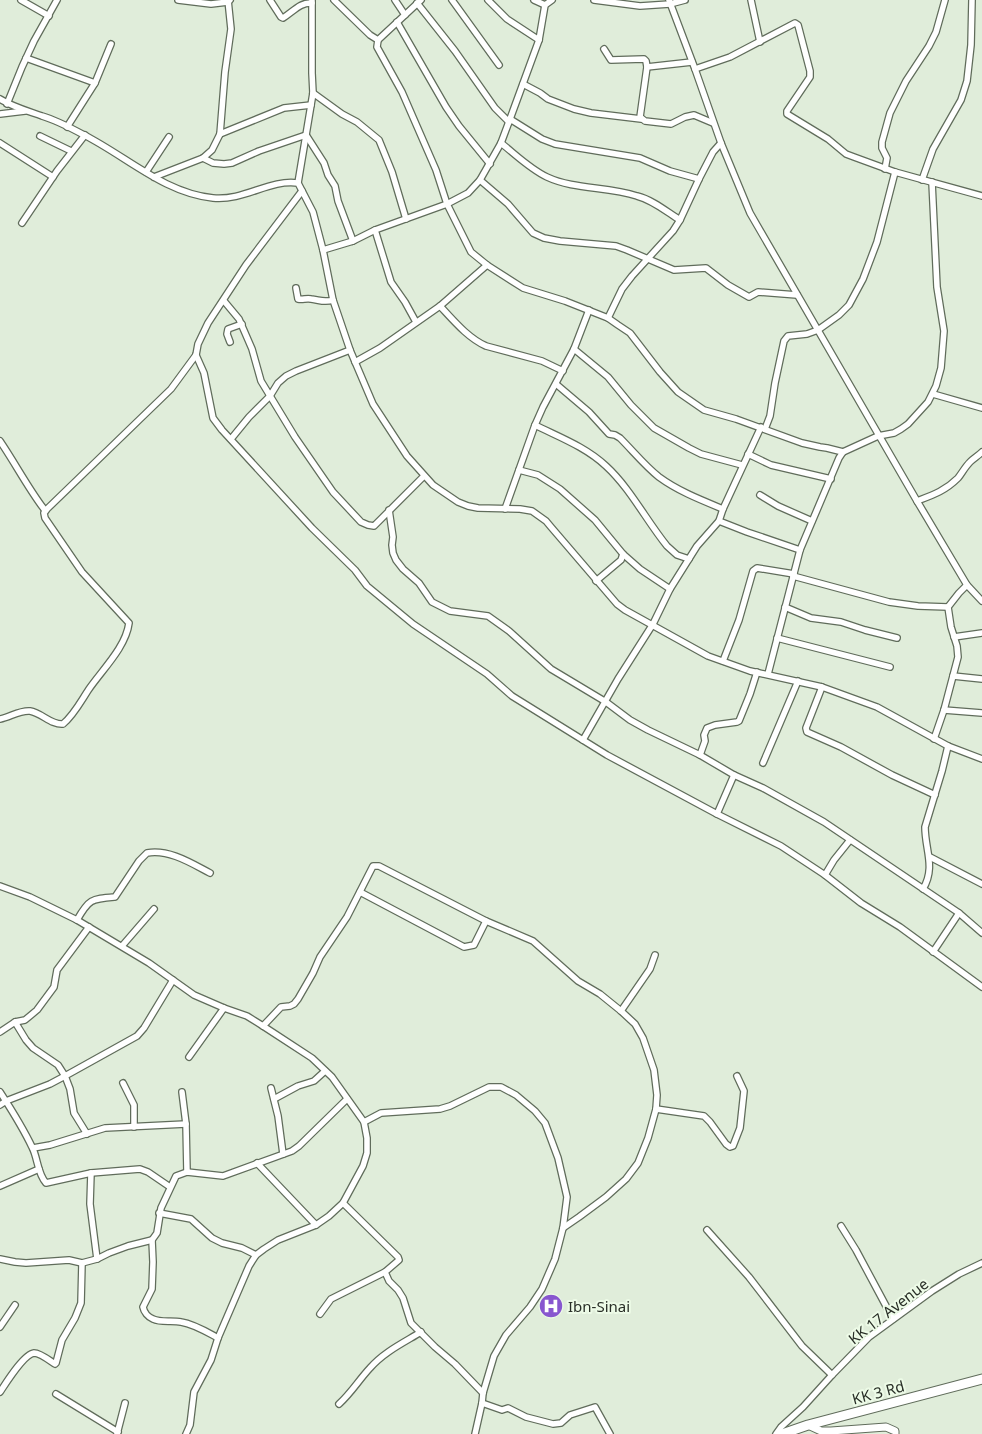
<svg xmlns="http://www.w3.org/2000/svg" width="982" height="1434" viewBox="0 0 982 1434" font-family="'Noto Sans',sans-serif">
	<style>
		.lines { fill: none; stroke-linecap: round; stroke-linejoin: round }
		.minor-casing { stroke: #606c5b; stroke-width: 8 }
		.major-casing { stroke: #606c5b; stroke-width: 9 }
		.highway-casing { stroke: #606c5b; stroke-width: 11 }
		.minor { stroke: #fff; stroke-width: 5.5 }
		.major { stroke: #fff; stroke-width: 7 }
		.highway { stroke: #fff; stroke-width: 9 }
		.labels { text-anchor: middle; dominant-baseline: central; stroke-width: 4; stroke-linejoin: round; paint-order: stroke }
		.poi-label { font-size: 15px; fill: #292f27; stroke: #edfbe7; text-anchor: start }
		.street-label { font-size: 15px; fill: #292f27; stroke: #edfbe7 }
	</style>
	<rect width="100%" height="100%" fill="#e0edda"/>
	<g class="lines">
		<g class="minor-casing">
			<g id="minor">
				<polyline points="21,0 49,16"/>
				<polyline points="178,0 211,4 228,2 230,0"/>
				<path d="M 270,0 L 281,17 L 283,18 C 293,12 300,2 312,3"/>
				<polyline points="334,0 370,35 378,40 377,47 402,92 436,170 447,204 471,252 487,265 523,288 565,301 608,318 618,325 630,333 660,372 678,392 704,410 736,419 802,443 820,447 827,448 843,452"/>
				<polyline points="395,0 405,15"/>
				<polyline points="452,0 499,65"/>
				<polyline points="488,0 507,19 539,40"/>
				<polyline points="534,0 545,5"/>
				<polyline points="594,0 640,6 670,4 685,0"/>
				<polyline points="669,0 695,69 721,143 750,213 917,501 967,585 982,601"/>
				<polyline points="751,0 760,42"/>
				<polyline points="417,3 455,51 495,108 509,122"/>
				<polyline points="397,22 446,107 459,126 490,164"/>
				<polyline points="378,40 421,0"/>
				<polyline points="604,49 611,60 644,59 646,61 647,67 692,62"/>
				<polyline points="26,58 95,83"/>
				<polyline points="647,67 640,117 645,121 671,124 685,117 694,115 713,123"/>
				<polyline points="695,69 730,57 795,23 798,25 810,71 810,77 787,111 787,114 828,139 846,154 854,157 895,172 982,196"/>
				<polyline points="523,84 540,93 548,99 574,109 591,113 641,119"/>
				<polyline points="313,93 342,114 357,122 379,140 392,172 406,219"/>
				<path d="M 0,99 C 13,107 28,111 42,116 C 56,120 71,128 84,135 C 126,156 164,193 213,198 C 245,201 269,179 298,183 L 313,212 L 323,250 L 333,300 L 350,350 L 373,404 L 407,456 L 433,485 L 458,502 L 468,506 L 478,508 L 520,509 L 532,511 L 546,521 L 551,527 L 617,604 L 625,610 L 708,656 L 750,671 L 822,687 L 877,707 L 948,746 L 982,759"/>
				<polyline points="7,104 22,67 34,41 57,0"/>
				<polyline points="0,114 25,111"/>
				<polyline points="510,119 542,139 555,144 640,158 670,171 699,179"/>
				<polyline points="67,127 95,83 111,44"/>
				<polyline points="220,134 284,108 311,105"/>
				<polyline points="40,136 71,151"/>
				<polyline points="0,143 53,177"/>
				<path d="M 501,143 C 516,155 530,169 547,177 C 575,190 608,186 637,196 C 653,200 667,212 680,220"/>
				<polyline points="203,158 213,163 224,164 232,163 259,151 306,135 324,163 328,175 335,186 338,201 353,241"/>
				<polyline points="885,169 887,158 882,148 882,142 890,113 906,81 929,46 936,32 945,0"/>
				<polyline points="146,172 169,137"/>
				<polyline points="154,177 203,158 212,150 220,134 225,72 231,29 228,0"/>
				<polyline points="480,180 508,204 533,233 544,238 560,241 616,246 627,250 674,270 706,268 728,285 749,297 758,292 797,295"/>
				<polyline points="922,180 933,149 961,100 967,81 971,45 972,0"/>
				<polyline points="298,183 313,93 312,73 312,0"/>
				<polyline points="22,223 57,171 85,135"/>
				<polyline points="375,230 391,282 405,302 416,322"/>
				<polyline points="323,250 353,241 375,230 447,204 468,193 480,180 501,143 510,119 539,40 545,5 552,0"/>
				<path d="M 296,288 L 298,299 C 303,300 306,298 311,299 C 320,300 324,303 333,300"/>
				<polyline points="224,301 239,319 252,349 261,381 295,437 333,492 361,522 368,525 374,526 424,476"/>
				<path d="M 440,306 C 454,321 468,338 486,346 L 542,361 L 563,371"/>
				<polyline points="608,318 622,289 632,276 673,231 680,220 699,179 713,152 721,143"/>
				<polyline points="230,342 227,334 228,329 242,324"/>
				<polyline points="574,349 608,377 631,405 654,428 689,448 701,454 742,465"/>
				<polyline points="196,355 204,373 213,418 222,430 312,528 355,570 367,586 413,624 487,674 512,696 607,755 717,814 781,846 825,875 861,903 900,927 982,987"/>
				<polyline points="355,362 380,348 440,306 487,265"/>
				<path d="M 556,384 L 589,412 L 609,434 L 615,435 L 620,438 C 633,451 645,466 659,477 C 678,491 701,500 723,509"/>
				<polyline points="933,394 982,408"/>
				<path d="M 535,425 C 559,437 586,447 606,466 C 630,488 646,520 667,546 L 677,555 L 689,559"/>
				<polyline points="765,429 770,416 775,383 784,341 788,336 807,334 818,330 839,315 849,305 863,279 877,242 895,172"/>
				<polyline points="231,439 249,417 270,396 278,383 286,376 296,371 350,350"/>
				<path d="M 0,441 C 15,463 28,488 44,509"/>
				<polyline points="748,454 771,465 831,479"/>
				<polyline points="519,470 538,475 560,489 595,520 623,554 640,569 670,589"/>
				<polyline points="760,495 778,506 812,521"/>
				<path d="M 917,501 C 933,495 945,491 958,478 C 962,473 965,467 970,462 C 974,458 978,456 982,452"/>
				<polyline points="505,509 535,425 543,407 574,349 589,310"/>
				<polyline points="389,510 393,537 392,545 393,553 396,560 403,569 419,583 432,602 450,611 488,616 509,631 551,669 606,702 630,720 648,730 700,755 734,775 763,788 824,822 959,913 982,933"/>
				<polyline points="719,521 747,532 800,550"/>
				<polyline points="793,576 889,602 918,606 948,607"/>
				<polyline points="596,581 621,560 623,554"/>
				<polyline points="785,607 811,618 841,622 865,630 897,638"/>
				<polyline points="954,637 982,633"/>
				<polyline points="777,638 890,667"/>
				<polyline points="723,661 739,620 753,571 757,568 794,574"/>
				<polyline points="768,674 800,550 839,458 843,452 878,436 894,433 901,429 908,424 928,402 936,386 941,368 944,331 937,287 932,182"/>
				<polyline points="953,676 982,679"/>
				<polyline points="822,687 806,728 807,732 841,747 892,775 935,795"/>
				<polyline points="944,710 982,713"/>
				<path d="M 0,719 C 10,717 20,710 30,711 C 42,713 51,725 63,724 C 74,715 81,701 89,689 C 102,670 126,647 129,623 L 82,572 L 45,518 L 44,513 L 47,509 L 171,389 L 196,355 L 198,344 L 208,323 L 246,265 L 302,191"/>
				<polyline points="934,739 944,710 958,657 957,646 951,627 948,607 959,593 967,585"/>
				<polyline points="583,740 618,679 653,624 670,589 697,546 719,521 723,509 761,427"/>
				<polyline points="700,755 705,741 704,735 707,728 715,725 737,722 739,721 750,694 757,672"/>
				<polyline points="763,763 798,681"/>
				<polyline points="717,814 734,775"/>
				<polyline points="930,857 982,884"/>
				<polyline points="825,875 834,860 850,840"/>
				<polyline points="0,886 30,897 77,920 149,963 194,995 224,1008 247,1016 263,1026 312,1058 332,1077 364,1122 367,1138 367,1153 363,1166 343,1203 329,1216 316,1225 278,1240 264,1249 256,1255 249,1266 218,1338 211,1360 194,1392 190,1425 186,1434"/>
				<path d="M 923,889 C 936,867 925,850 925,827 L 942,771 L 948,746"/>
				<polyline points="360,892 464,947 474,945 486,921"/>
				<path d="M 77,920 C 89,899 91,899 115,897 L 139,861 L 147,853 C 169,849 191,863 210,873"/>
				<polyline points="122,946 154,909"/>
				<polyline points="933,952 959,913"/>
				<polyline points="621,1011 650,969 655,955"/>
				<polyline points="15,1022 26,1040 33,1048 58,1065 65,1076 70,1089 74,1113 87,1134"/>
				<polyline points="263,1026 281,1007 290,1006 294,1004 298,999 313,973 320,957 347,917 373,866 379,866 486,921 533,941 578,981 600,994 621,1011 635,1024 643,1038 654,1070 657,1095 656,1109 648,1138 638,1163 626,1179 606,1197 579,1217 563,1228"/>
				<polyline points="0,1032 15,1022 25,1020 37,1010 54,987 57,970 89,927"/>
				<polyline points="189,1057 224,1008"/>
				<polyline points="123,1083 134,1105 134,1127"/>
				<polyline points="271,1088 278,1116 283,1154"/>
				<path d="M 0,1092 C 11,1109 23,1128 32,1147 C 38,1158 37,1173 46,1183 L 91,1173 L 140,1169 L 148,1172 L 170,1187"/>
				<polyline points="182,1092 186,1124 187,1172"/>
				<polyline points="274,1099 298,1086 314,1081 325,1071"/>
				<polyline points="0,1105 6,1101 50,1084 65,1076 137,1036 144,1028 173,980"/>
				<polyline points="656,1109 704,1116 710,1122 726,1144 730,1147 733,1146 740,1128 744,1091 737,1076"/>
				<polyline points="364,1122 381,1113 440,1109 450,1106 489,1087 501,1087 516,1095 535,1111 545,1123 558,1158 567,1197 563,1228 555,1259 542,1289 530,1307 506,1335 494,1356 483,1393 482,1403 475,1434"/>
				<polyline points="33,1148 50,1145 105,1128 186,1124"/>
				<polyline points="257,1163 316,1225"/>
				<polyline points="91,1173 90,1204 97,1259"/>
				<polyline points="0,1186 39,1169"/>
				<polyline points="343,1203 398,1257 399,1260 385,1272 389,1281 398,1290 403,1298 411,1323 435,1347 455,1364 483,1393"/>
				<polyline points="159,1213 191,1219 212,1238 222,1243 242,1248 256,1255"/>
				<polyline points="841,1226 856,1250 893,1319"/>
				<polyline points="707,1230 749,1277 802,1346 832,1375"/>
				<path d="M 152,1240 L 153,1262 L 152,1289 L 143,1307 C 144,1312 148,1317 153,1319 C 161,1323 172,1320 181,1322 C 194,1324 207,1332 218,1338"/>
				<polyline points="0,1259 15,1262 26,1263 69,1260 82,1263 97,1259 109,1253 128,1246 152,1240 157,1233 161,1208 176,1176 187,1172 223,1176 292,1151 299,1146 347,1099"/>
				<polyline points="320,1314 331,1299 385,1272"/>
				<polyline points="0,1327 15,1305"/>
				<path d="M 0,1392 C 6,1383 24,1354 34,1353 C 40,1353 49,1360 55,1364 L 56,1363 L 62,1340 L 75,1318 L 81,1303 L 82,1263"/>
				<polyline points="56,1394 118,1432"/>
				<polyline points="482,1403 502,1410 508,1408 526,1417 553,1424 561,1423 570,1415 595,1407 610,1434"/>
				<path d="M 339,1404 C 352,1392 358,1381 370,1368 C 384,1352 403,1343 421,1332"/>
				<polyline points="117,1434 125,1403"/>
				<polyline points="776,1434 781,1427 803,1407 832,1375 869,1337 932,1291 959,1274 982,1263"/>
			</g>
		</g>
		<g class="major-casing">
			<polyline id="major" points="808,1425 821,1431 831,1431 886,1427 895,1431 895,1434"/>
		</g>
		<g class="highway-casing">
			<polyline id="highway" points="782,1434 808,1425 982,1379"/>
		</g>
		<use href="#minor" class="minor"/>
		<use href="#major" class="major"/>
		<use href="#highway" class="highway"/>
	</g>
	<defs>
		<g id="hospital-disc" transform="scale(1.25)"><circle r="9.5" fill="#8856cf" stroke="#edfbe7"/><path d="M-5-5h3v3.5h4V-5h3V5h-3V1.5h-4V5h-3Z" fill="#fff"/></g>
	</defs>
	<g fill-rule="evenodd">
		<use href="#hospital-disc" x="551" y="1306"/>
	</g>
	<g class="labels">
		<g class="poi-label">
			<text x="568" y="1306">Ibn-Sinai</text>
		</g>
		<g class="street-label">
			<text transform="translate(888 1311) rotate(-38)">KK 17 Avenue</text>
			<text transform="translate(878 1392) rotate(-15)">KK 3 Rd</text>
		</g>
	</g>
</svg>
